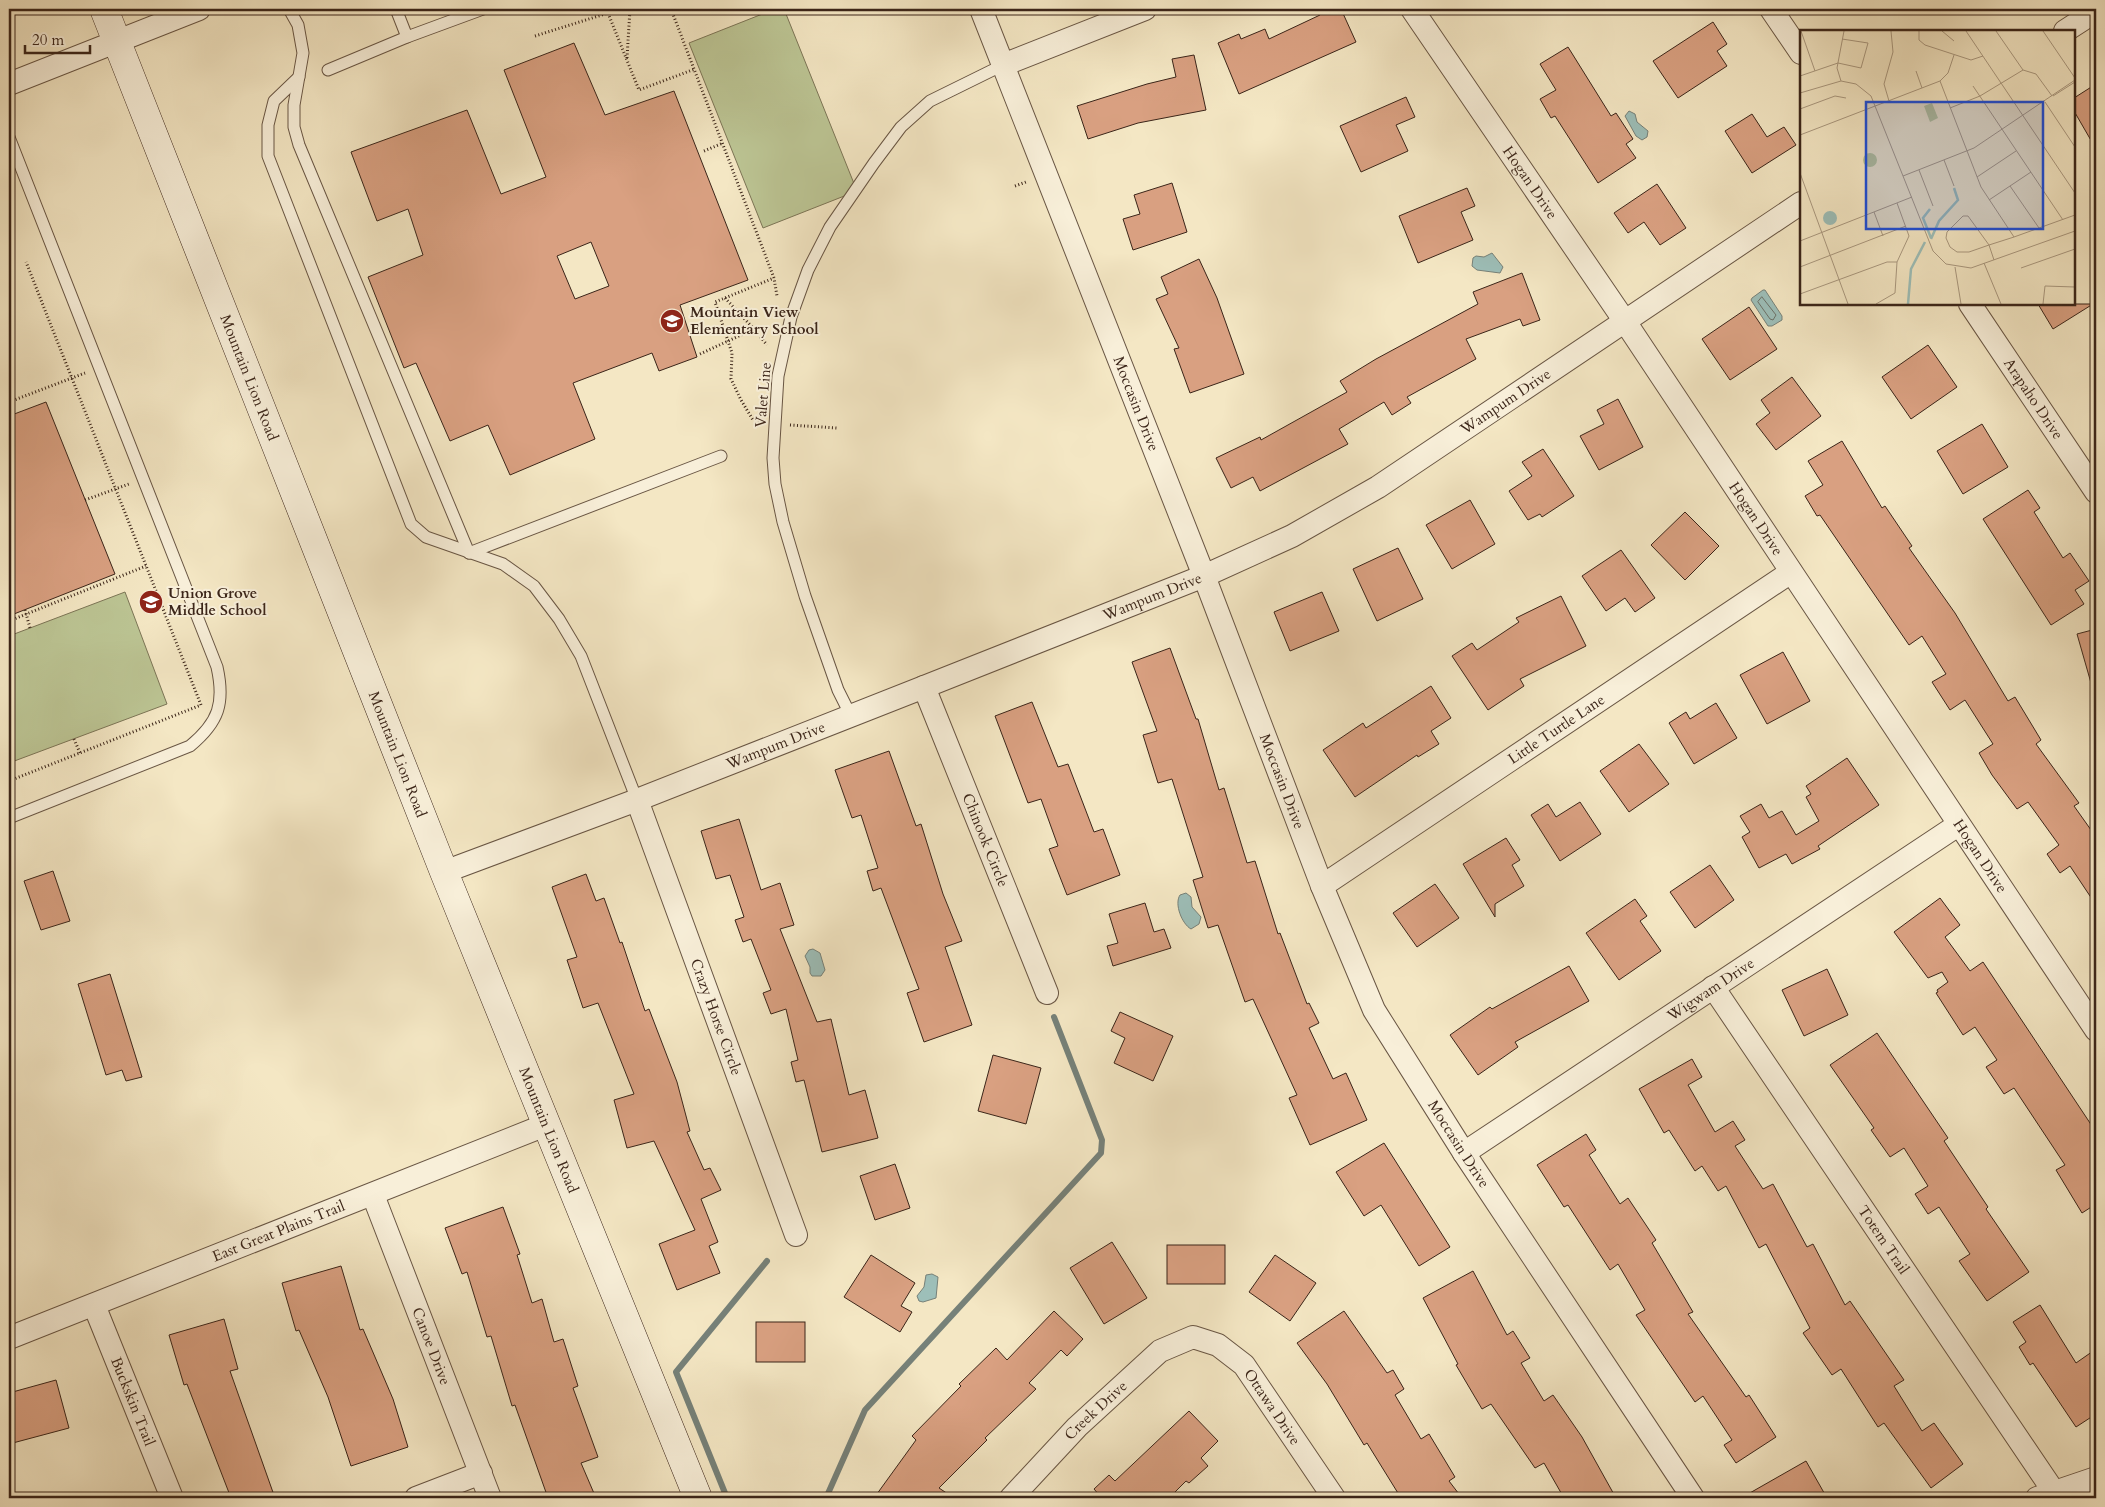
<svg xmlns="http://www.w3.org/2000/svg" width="2105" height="1507" viewBox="0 0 2105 1507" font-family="Cardo,serif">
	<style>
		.green { fill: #bcc594; stroke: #7c7556 }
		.water { fill: #9dbfb9; stroke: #768179 }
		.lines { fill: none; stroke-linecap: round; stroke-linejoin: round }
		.shore { stroke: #6c7269; stroke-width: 1 }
		.stream { stroke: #768179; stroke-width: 6 }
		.building { fill: #d9a081; stroke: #3b2519; fill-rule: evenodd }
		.lane-casing { stroke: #695644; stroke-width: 13 }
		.street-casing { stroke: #695644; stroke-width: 24 }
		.secondary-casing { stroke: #3b2519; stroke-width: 29 }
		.path { stroke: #3b2519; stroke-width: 3; stroke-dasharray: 1 2.5; stroke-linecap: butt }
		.lane { stroke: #f8efd9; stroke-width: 11 }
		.street { stroke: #f8efd9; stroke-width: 22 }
		.secondary { stroke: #f8efd9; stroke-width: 28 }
		.labels { text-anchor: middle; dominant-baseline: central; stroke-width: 4; stroke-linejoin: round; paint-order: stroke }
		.street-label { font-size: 15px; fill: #3b2519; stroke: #f8efd9 }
		.poi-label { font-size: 15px; font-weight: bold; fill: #3b2519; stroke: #f8efd9; text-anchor: start }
		.inset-river { fill: none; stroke: #9dbfb9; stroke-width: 2.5 }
		.inset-road { fill: none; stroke: #aa9980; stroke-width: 1 }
		.view { fill: #1d4ed8; fill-opacity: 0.15; stroke: #1d4ed8; stroke-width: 2.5 }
		.inset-edge { fill: none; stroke: #3b2519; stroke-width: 2.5 }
	</style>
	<rect width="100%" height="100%" fill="#f4e7c4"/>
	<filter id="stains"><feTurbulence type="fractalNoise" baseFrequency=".004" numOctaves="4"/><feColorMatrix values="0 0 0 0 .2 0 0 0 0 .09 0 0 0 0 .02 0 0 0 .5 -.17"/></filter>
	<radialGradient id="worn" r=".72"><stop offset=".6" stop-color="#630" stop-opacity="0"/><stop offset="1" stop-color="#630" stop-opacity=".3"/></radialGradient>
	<g class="green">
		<polygon points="775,9 784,9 857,191 763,228 689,43"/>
		<polygon points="125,592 167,704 9,763 9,636"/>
	</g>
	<g class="water">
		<polygon points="1629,111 1635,114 1637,122 1648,131 1647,137 1642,140 1636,136 1625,116"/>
		<polygon points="1492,253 1503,267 1500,273 1477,270 1472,266 1473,258 1476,256 1484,257"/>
		<polygon points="1763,290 1765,290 1782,316 1782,320 1772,326 1768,326 1751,300 1752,298"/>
		<path d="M 1186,893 L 1191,897 L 1192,907 L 1201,917 L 1199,924 L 1191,929 C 1182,924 1174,904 1180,895 Z"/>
		<polygon points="813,949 820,953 825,970 821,976 812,976 810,973 810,967 805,956 809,950"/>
		<polygon points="932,1274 938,1277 936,1298 923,1302 919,1301 917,1296 924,1287 926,1275"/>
	</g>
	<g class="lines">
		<polygon class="shore" points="1762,297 1776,315 1773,320 1770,319 1758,302"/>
		<g class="stream">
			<polyline points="727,1498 676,1372 767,1261"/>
			<polyline points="826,1498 865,1410 1101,1153 1102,1140 1054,1017"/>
		</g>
	</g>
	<g class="building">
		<polygon points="1317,9 1341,9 1356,42 1239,94 1218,43 1239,34 1241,39 1265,29 1269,39 1320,15"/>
		<polygon points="1713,22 1727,44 1717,51 1727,66 1678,98 1653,61"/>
		<path d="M 574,43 L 605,115 L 674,91 L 748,280 L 680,305 L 697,357 L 659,371 L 652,353 L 573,383 L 595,439 L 510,475 L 488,425 L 450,441 L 416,363 L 404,368 L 368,277 L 423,255 L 408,209 L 377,221 L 351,152 L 467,110 L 501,194 L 546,177 L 504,70 ZM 591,242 L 609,286 L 575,299 L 557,256 Z"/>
		<polygon points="1568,47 1611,116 1616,113 1633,139 1626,144 1636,158 1598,183 1555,116 1551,118 1540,99 1556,90 1540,64"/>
		<polygon points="1194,55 1206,110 1138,123 1088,139 1077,106 1147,84 1176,77 1172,59"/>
		<polygon points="2096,84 2096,149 2074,111 2074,98"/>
		<polygon points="1406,97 1415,117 1396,125 1408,151 1361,172 1340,126"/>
		<polygon points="1752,114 1767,137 1784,127 1796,145 1752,173 1725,131"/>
		<polygon points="1172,183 1187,232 1133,250 1123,219 1140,214 1134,195"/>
		<polygon points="1657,184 1686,228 1660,245 1644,222 1628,233 1614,213"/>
		<polygon points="1467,188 1475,206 1461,212 1473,240 1418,263 1399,216"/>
		<polygon points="1199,259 1217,298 1244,374 1190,393 1174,349 1179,348 1156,299 1168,294 1161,277"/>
		<polygon points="1522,273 1540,320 1523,326 1520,319 1466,339 1476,359 1407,397 1411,403 1392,415 1384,402 1339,429 1348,444 1260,491 1253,477 1231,488 1216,458 1260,437 1261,440 1347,392 1340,381 1376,359 1478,304 1473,292"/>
		<polygon points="2038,304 2093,304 2053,329"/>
		<polygon points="1749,307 1777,349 1730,380 1702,339"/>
		<polygon points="1928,345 1957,387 1911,419 1882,377"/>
		<polygon points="1792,377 1821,416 1776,450 1756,424 1770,413 1761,400"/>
		<polygon points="1618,399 1643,447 1599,470 1580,436 1604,424 1597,410"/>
		<polygon points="46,402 115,574 14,614 9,602 9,416"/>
		<polygon points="1982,424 2008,467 1963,494 1937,451"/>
		<polygon points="1842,441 1882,508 1885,506 1912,546 1909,548 1955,613 2008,701 2015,697 2041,740 2036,744 2079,803 2074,806 2096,837 2096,905 2070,866 2060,873 2047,854 2059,845 2028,802 2017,809 1992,775 1979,753 1993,744 1965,700 1950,710 1932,682 1946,674 1922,636 1909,645 1820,515 1817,516 1805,496 1823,485 1808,461"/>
		<polygon points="1543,449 1574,496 1542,517 1540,514 1528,520 1509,491 1532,476 1522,462"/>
		<polygon points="2028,490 2040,508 2034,512 2063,558 2070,553 2089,581 2075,590 2084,604 2051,625 1983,519"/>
		<polygon points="1470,500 1495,544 1452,569 1426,525"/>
		<polygon points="1685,512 1719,546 1685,580 1651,545"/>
		<polygon points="1398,548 1423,599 1377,621 1353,569"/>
		<polygon points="1621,550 1655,598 1635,612 1625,598 1606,611 1582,576"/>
		<polygon points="1322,592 1339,631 1290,651 1274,612"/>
		<polygon points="1561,596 1586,646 1520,679 1524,686 1488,710 1452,656 1472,643 1477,650 1519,622 1516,618"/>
		<polygon points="2096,629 2096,682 2091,683 2077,634"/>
		<polygon points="1170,648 1196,719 1198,719 1219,790 1224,788 1247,863 1255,861 1278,934 1280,933 1307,1004 1309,1003 1319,1023 1309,1028 1333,1079 1346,1073 1367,1120 1310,1145 1289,1098 1297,1095 1253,999 1245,1002 1218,925 1208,928 1193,880 1203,877 1172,779 1158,783 1143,735 1157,731 1132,662"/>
		<polygon points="1783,652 1810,701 1767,724 1740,675"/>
		<polygon points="1431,686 1451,718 1431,731 1439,744 1418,757 1417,755 1355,797 1323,750 1363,723 1366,728"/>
		<polygon points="1032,702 1058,767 1068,764 1094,832 1103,829 1120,875 1067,895 1049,849 1058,846 1041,799 1028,803 995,716"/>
		<polygon points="1716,703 1737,738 1694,764 1669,723 1686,712 1690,719"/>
		<polygon points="1639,744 1669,784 1629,812 1600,771"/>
		<polygon points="889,751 916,826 921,824 943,894 962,941 945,947 972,1025 924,1042 907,993 919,989 881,888 873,891 867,871 878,868 861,815 852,818 835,770"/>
		<polygon points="1847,758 1879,805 1818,846 1820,849 1792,864 1786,854 1759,868 1742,837 1750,832 1740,816 1761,804 1769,818 1782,811 1796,835 1819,821 1806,797 1811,794 1806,786"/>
		<polygon points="1580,802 1601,834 1560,861 1531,815 1548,804 1556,817"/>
		<polygon points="739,819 761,890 780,883 794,925 780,929 817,1022 831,1019 849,1095 865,1090 878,1138 822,1152 804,1080 796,1082 791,1062 798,1060 786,1009 771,1014 763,993 771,990 751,939 743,942 735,920 744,917 730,875 716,879 701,831"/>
		<polygon points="1506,838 1520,860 1512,865 1524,886 1495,904 1495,917 1463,864"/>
		<polygon points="1710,865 1734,900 1695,928 1670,892"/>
		<polygon points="53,871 70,921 41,930 24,881"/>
		<polygon points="586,874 596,901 604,898 620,943 622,942 645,1011 649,1009 677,1082 690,1131 687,1132 704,1170 710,1168 721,1190 701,1199 718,1242 709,1246 720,1273 677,1290 659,1244 695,1230 654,1141 627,1148 614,1100 634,1094 598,1003 583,1008 567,960 577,957 552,887"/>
		<polygon points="1435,884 1459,918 1417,947 1393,913"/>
		<polygon points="1940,898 1960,925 1945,937 1970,971 1983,962 2096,1132 2096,1204 2082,1213 2056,1170 2065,1165 2014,1088 2004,1094 1986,1067 1997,1060 1975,1027 1963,1035 1936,993 1938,992 1937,990 1948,982 1942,972 1928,978 1894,932"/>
		<polygon points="1635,899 1647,916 1640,921 1661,951 1619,980 1586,933"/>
		<polygon points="1145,903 1154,932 1164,929 1171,948 1113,966 1107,946 1118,943 1109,914"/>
		<polygon points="1569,966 1589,1001 1515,1042 1518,1047 1478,1075 1450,1035 1490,1007 1492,1009"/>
		<polygon points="1827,969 1848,1015 1804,1036 1782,990"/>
		<polygon points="110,974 142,1077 126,1081 122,1070 106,1075 78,984"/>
		<polygon points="1120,1012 1173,1036 1153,1081 1114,1063 1125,1038 1111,1031"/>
		<polygon points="1877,1033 1948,1138 1944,1141 1988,1207 1986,1209 2029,1272 1987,1301 1959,1261 1970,1254 1939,1207 1928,1214 1915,1194 1928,1186 1904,1148 1890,1157 1871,1130 1874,1128 1830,1065"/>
		<polygon points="993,1055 1041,1068 1026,1124 978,1111"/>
		<polygon points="1692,1059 1702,1077 1688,1085 1715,1132 1733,1121 1745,1140 1735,1146 1763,1189 1773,1184 1807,1247 1813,1244 1845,1305 1850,1301 1904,1380 1894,1386 1922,1431 1934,1423 1963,1464 1931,1488 1884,1423 1878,1427 1841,1369 1832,1375 1803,1333 1810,1328 1766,1244 1759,1248 1726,1186 1718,1191 1702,1166 1695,1171 1669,1130 1664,1133 1639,1089"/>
		<polygon points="1586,1134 1596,1150 1589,1155 1620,1204 1628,1198 1656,1240 1652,1243 1693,1312 1688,1314 1746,1397 1749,1395 1776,1437 1736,1463 1724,1445 1732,1440 1703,1396 1695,1402 1636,1315 1645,1310 1618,1264 1610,1270 1568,1205 1564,1207 1537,1165"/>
		<polygon points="1384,1143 1450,1247 1419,1266 1381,1205 1364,1216 1336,1172"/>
		<polygon points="895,1164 910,1208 875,1220 860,1176"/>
		<polygon points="503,1207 520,1254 517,1255 532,1303 542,1299 554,1342 563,1339 578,1386 573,1388 598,1457 581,1463 596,1498 548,1498 515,1405 512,1406 491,1336 487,1337 467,1272 462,1274 445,1228"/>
		<polygon points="1112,1242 1147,1298 1104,1324 1070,1268"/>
		<rect x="1167" y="1245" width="58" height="39"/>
		<polygon points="871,1255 915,1283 901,1306 912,1312 900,1332 844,1297"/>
		<polygon points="1275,1255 1316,1283 1290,1321 1249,1292"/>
		<polygon points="341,1266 360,1330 363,1329 393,1399 408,1447 351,1466 328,1397 299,1330 296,1331 282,1283"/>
		<polygon points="1473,1271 1507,1335 1513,1331 1530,1358 1521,1363 1544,1401 1553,1395 1582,1437 1616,1498 1564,1498 1544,1463 1535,1468 1491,1404 1482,1409 1456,1365 1458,1364 1423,1298"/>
		<polygon points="2040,1305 2076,1363 2096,1349 2096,1414 2076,1427 2033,1363 2030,1365 2019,1347 2026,1342 2013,1322"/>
		<polygon points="1054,1311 1083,1339 1067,1356 1061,1350 1029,1383 1036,1389 985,1438 987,1440 939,1488 954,1498 874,1498 916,1440 912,1436 961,1386 959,1384 996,1348 1007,1360"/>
		<polygon points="1344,1311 1387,1373 1393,1370 1404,1389 1395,1395 1421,1439 1429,1434 1455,1477 1449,1481 1462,1498 1401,1498 1367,1443 1364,1445 1327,1384 1297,1343"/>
		<polygon points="224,1319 238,1369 230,1371 275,1498 231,1498 187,1384 184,1385 169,1335"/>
		<rect x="756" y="1322" width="49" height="40"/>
		<polygon points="56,1380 69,1428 9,1444 9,1393"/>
		<polygon points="1189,1411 1218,1441 1201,1458 1208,1466 1189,1483 1186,1481 1169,1498 1098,1498 1100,1496 1094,1489 1109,1475 1115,1481"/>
		<polygon points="1806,1461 1827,1498 1741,1498"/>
	</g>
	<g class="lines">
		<g class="lane-casing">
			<g id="lane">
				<polyline points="289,9 298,25 303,53 294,105 294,127 299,145 469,553"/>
				<polyline points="396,9 407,37"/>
				<polyline points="328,70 407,37 483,9"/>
				<polyline points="299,77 274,101 268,125 268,156 411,524 426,537 503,564 534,586 559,619 581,656 637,800"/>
				<path d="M 9,137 L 217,667 C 225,703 219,722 190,746 L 9,818"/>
				<polyline points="469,553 721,456"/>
				<polyline points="851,716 838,690 805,596 783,522 775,484 773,458 778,376 791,317 808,270 830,227 874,163 901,127 930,101 1003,65"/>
			</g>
		</g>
		<g class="street-casing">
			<g id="street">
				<path id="s1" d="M 981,9 L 1204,576 L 1322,886 L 1374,1010 L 1464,1153 L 1693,1498"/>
				<path id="s2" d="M 1412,9 L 1626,323 L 2096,1030"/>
				<polyline points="1771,9 1801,53"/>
				<polyline points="2065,31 2096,11"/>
				<polyline points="1003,65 1145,9"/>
				<polyline points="9,84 199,9"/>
				<path id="s3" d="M 1970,304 L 2096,492"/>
				<path id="s4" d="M 924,687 L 1047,993"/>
				<path id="s5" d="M 637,800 L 796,1235"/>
				<path id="s6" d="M 444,872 L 637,800 L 924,687 L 1204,576 L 1292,536 L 1378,487 L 1801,203"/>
				<path id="s7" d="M 1322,886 L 1791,572"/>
				<path id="s8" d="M 1713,987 L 2054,1492"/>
				<path id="s9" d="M 1464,1153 L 1958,825"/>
				<path id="s10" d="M 373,1195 L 490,1498"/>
				<path id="s11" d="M 94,1305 L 172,1498"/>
				<path id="s12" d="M 9,1338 L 548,1124"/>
				<polyline points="416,1498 481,1473"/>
				<path id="s13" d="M 1011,1498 L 1077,1427 L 1160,1351 L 1193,1337 L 1218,1345 L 1244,1365 L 1334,1498"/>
				<polyline points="2037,1498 2096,1478"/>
			</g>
		</g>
		<g class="secondary-casing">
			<g id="secondary">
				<path id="s14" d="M 104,9 L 444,872 L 698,1498"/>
			</g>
		</g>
		<g class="path">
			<polyline points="671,9 774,278 777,296"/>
			<polyline points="608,13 639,90 695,69"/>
			<polyline points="535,36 608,13 615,9"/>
			<polyline points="627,58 630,9"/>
			<polyline points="704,151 723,143"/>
			<polyline points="1015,186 1026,182"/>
			<polyline points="725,298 754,329 767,345"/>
			<polyline points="700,354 754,329"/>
			<polyline points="9,402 85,373"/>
			<polyline points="759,421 753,420 741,400 731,379 732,353 715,302 774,278"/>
			<polyline points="790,425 837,428"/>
			<polyline points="85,500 129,484"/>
			<polyline points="25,610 30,628"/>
			<polyline points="9,621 146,566"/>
			<polyline points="74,739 80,753"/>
			<polyline points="9,781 201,705 26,262"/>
		</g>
		<use href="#lane" class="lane"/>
		<use href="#street" class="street"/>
		<use href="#secondary" class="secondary"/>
	</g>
	<defs>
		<g id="school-disc" transform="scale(1.25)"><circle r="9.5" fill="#8f2418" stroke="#f8efd9"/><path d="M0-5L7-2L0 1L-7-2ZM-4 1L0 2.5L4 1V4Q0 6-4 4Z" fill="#fff"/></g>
	</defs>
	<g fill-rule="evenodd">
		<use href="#school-disc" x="672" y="321"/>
		<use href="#school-disc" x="151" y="602"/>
	</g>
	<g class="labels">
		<g class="street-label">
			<text stroke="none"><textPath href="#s2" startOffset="210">Hogan Drive</textPath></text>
			<text stroke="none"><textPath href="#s14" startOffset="396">Mountain Lion Road</textPath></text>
			<text transform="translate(763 395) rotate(-85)">Valet Line</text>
			<text stroke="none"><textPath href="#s3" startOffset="114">Arapaho Drive</textPath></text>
			<text stroke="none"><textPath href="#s6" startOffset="1165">Wampum Drive</textPath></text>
			<text stroke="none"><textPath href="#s1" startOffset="424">Moccasin Drive</textPath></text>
			<text stroke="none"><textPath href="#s2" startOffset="615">Hogan Drive</textPath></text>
			<text stroke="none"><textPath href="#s6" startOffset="760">Wampum Drive</textPath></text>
			<text stroke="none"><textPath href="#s7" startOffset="282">Little Turtle Lane</textPath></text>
			<text stroke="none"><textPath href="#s6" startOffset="355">Wampum Drive</textPath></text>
			<text stroke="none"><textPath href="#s14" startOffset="801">Mountain Lion Road</textPath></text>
			<text stroke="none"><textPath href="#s1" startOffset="829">Moccasin Drive</textPath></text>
			<text stroke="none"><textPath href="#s4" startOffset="165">Chinook Circle</textPath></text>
			<text stroke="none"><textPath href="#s2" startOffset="1020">Hogan Drive</textPath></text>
			<text stroke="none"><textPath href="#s9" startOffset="296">Wigwam Drive</textPath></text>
			<text stroke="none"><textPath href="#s5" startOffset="231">Crazy Horse Circle</textPath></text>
			<text stroke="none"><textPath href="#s14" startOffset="1206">Mountain Lion Road</textPath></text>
			<text stroke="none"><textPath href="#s1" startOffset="1234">Moccasin Drive</textPath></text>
			<text stroke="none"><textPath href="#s12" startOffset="290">East Great Plains Trail</textPath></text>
			<text stroke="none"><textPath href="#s8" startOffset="305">Totem Trail</textPath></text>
			<text stroke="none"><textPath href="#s10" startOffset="162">Canoe Drive</textPath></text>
			<text stroke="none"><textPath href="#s11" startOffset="104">Buckskin Trail</textPath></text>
			<text stroke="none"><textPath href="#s13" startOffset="355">Ottawa Drive</textPath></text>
			<text stroke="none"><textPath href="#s13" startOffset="122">Creek Drive</textPath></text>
		</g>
		<g class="poi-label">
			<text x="690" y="312">Mountain View<tspan x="690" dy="17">Elementary School</tspan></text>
			<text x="168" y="593">Union Grove<tspan x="168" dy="17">Middle School</tspan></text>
		</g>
	</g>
	<g transform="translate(1800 30)">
		<rect width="275" height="275" fill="#f4e7c4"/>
		<path d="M 132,73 L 138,88 L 130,92 L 124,76 ZM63 130a7 7 0 1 1 14 0a7 7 0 1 1-14 0Z" fill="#bcc594"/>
		<path d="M23 188a7 7 0 1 1 14 0a7 7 0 1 1-14 0Z" fill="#9dbfb9"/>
		<path class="inset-river" d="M 130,179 L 123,188 L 131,208M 131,209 L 139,191 L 158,170 L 154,158M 108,274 L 111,239 L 125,212"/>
		<path class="inset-road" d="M 1,1 L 15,41M 119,1 L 119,10 L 125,15 L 171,30 L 183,26M 142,1 L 154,11M 166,1 L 275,163M 196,1 L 223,40M 243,1 L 275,48M 116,41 L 122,58M 0,46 L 38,33 L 61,38 L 68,13 L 42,9M 41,51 L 37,38 L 44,1M 140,51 L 181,157 L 214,207M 173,56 L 263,190M 0,63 L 41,51 L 56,54 L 71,66 L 133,221 L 146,234 L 171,238 L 275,201M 253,66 L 275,52M 89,71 L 84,54 L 93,22 L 91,1M 245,72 L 275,117M 150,78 L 180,66 L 223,40 L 236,44 L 252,66M 0,79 L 35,66 L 46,68M 0,105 L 140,51 L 148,43 L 154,25M 144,130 L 154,156M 119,140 L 133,176M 0,143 L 48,274M 103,146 L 174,118 L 275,50M 177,147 L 216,121M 210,156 L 239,198M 189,170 L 231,142M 74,182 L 83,206M 0,211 L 112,167M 194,230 L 189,215 L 168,186 L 163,186 L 147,202 L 146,208 L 150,217 L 157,222 L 169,222 L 189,215 L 214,207 L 275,185M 184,233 L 201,274M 0,237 L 106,196M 155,237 L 161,274M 221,238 L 275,219M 0,264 L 87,232 L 97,232M 76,274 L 95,263 L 97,232 L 109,206 L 97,173M 243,274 L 245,256 L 275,257"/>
		<path class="view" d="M 66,72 L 243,72 L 243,199 L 66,199 Z"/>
		<rect width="275" height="275" class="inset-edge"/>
	</g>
	<rect width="2105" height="1507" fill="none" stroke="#f4e7c4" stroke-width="30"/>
	<rect x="10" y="10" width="2085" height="1487" fill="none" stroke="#3b2519" stroke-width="2.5"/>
	<rect x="15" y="15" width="2075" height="1477" fill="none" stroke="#3b2519"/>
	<path d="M25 45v8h65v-8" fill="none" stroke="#3b2519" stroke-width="2.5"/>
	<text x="32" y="45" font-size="15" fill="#3b2519" stroke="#f8efd9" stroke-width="4" paint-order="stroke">20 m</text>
	<rect width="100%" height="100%" filter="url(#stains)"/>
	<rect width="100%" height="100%" fill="url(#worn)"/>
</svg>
